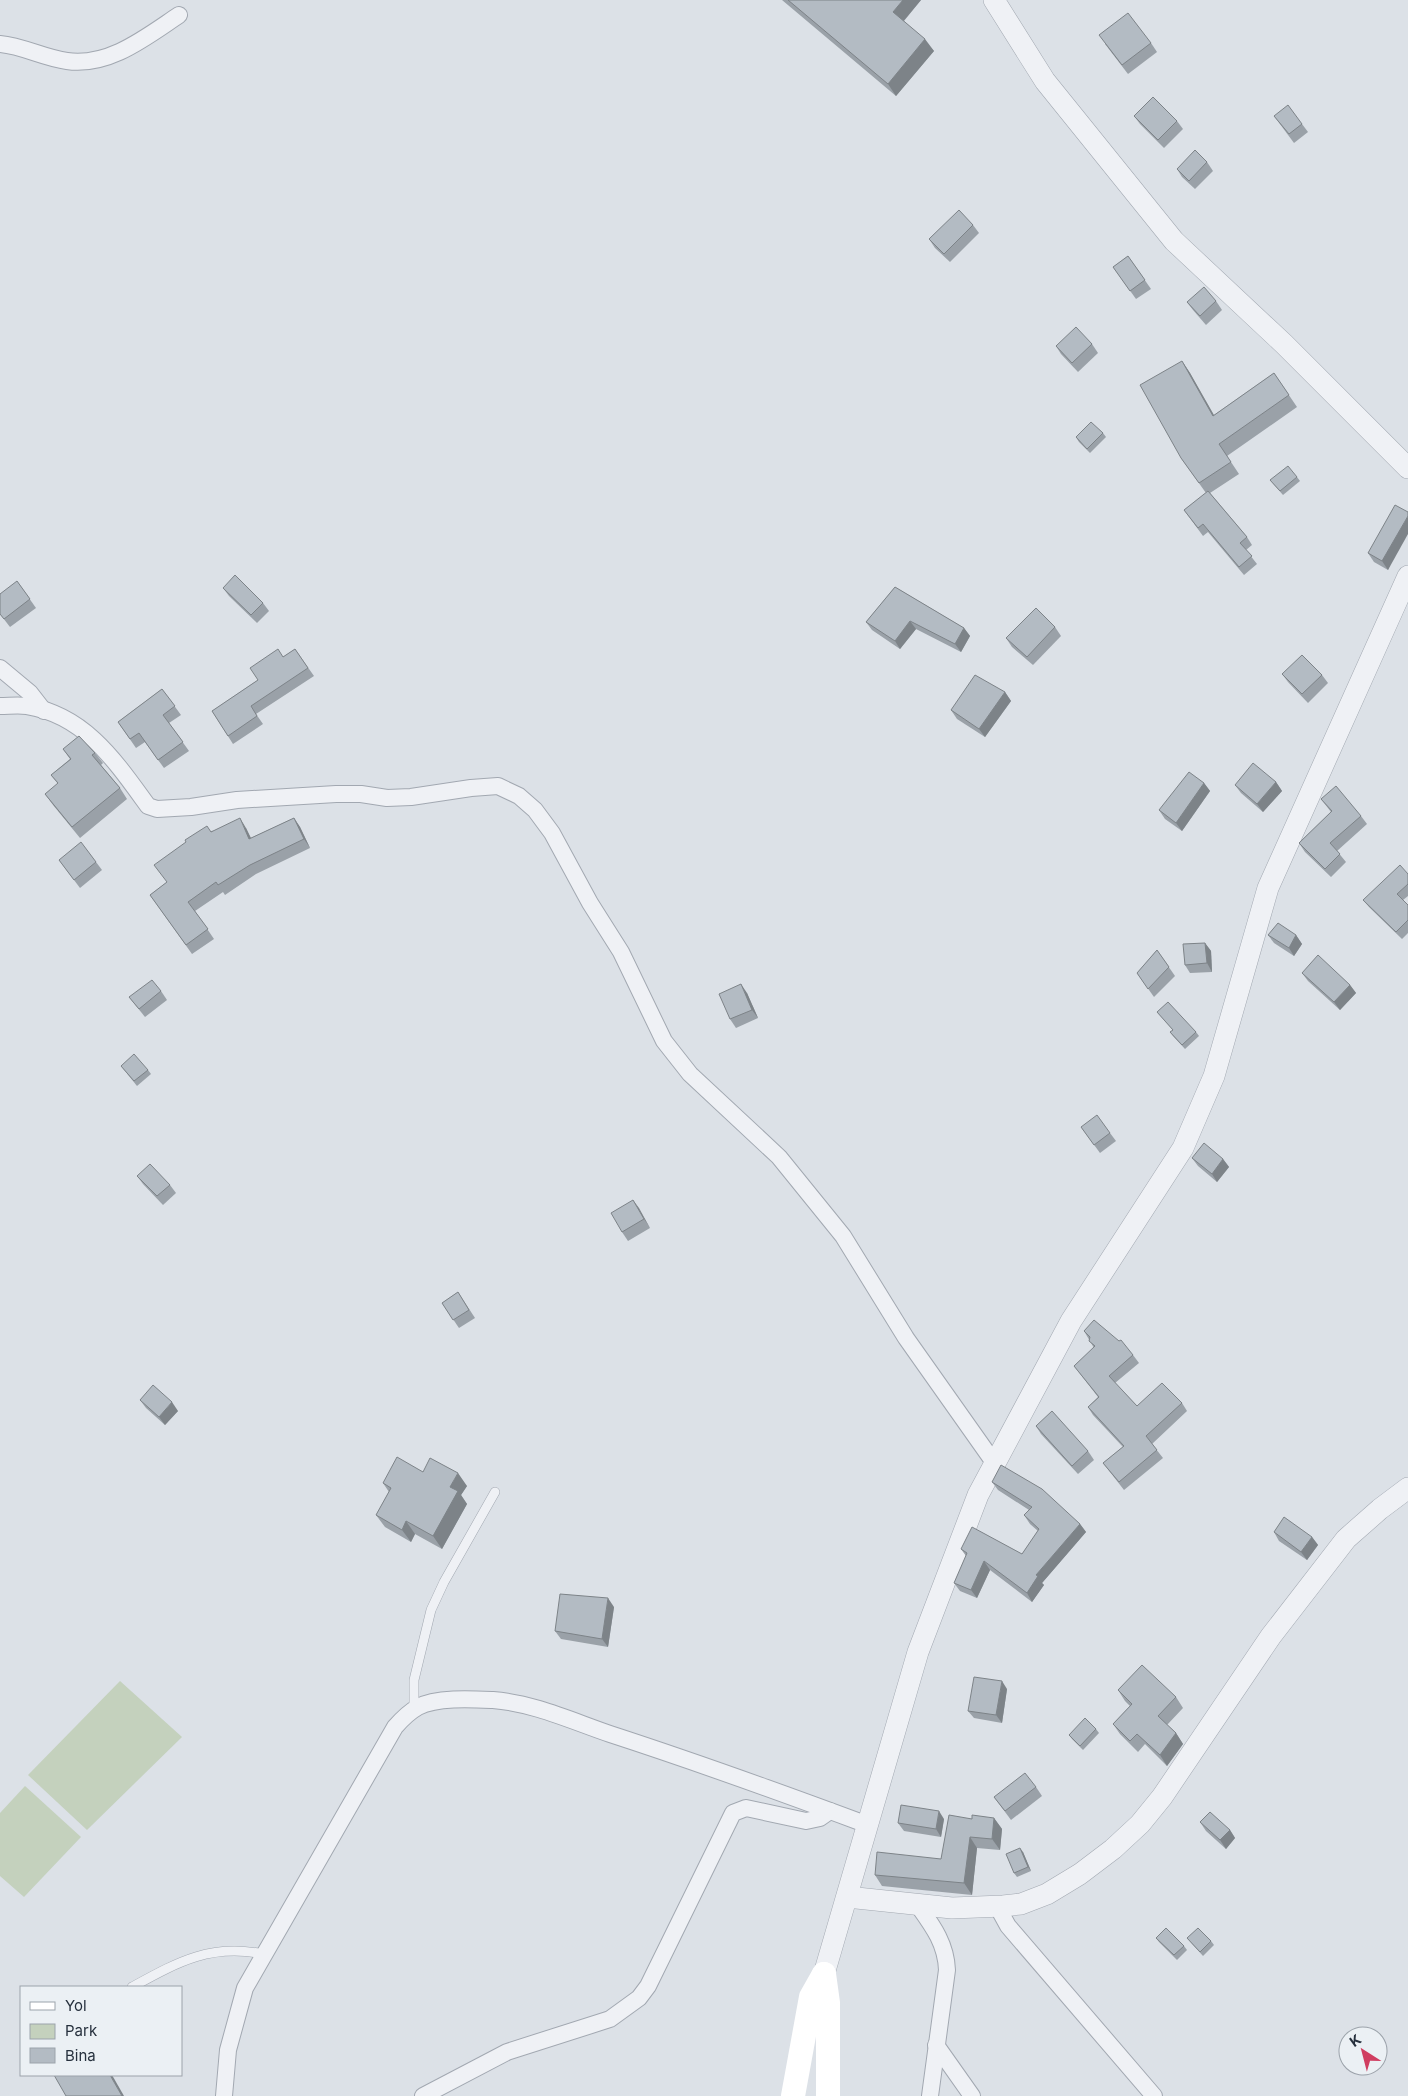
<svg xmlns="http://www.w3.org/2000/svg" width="1408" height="2096" viewBox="0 0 1408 2096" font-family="Inter,sans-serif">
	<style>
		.green { fill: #c4d1bd }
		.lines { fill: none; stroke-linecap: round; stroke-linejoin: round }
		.service-casing { stroke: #a2a8b1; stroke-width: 10 }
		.minor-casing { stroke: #a2a8b1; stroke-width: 18 }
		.tertiary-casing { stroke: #a2a8b1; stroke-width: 22 }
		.service { stroke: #eff1f5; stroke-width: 9 }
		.minor { stroke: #eff1f5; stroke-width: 16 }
		.tertiary { stroke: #eff1f5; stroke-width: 21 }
		.secondary { stroke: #fff; stroke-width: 24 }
		.wall { fill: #9aa1a8 }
		.shaded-wall { fill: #7d8388 }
		.building { fill: #b3bbc3; stroke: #7d8388 }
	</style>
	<rect width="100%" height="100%" fill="#dce1e7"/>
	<g class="green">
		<polygon points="120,1681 182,1737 87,1830 28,1775"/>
		<polygon points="25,1786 81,1837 24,1897 0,1876 0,1813"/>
	</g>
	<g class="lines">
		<g class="service-casing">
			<g id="service">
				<polyline points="414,1710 414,1680 431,1610 444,1582 495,1492"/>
				<path d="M 132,1987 C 176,1963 210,1943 263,1954"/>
			</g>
		</g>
		<g class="minor-casing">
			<g id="minor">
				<path d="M 0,44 C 23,46 44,58 67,61 C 109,67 146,37 179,15"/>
				<polyline points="0,668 30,693 44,711"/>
				<path d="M 0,706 C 9,706 18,705 27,706 C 85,715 116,762 148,806 L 157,809 L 191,807 L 237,800 L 336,794 L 361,794 L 387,798 L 411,797 L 471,788 L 498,786 L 519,796 L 535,810 L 552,833 L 590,903 L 621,952 L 664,1041 L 690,1074 L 779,1157 L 843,1236 L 906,1338 L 995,1464"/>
				<path d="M 917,1904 C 932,1925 946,1943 947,1970 L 930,2096"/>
				<polyline points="997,1906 1008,1926 1154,2096"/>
				<polyline points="936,2045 972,2096"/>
				<path d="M 224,2096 L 228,2050 L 245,1988 L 395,1727 C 402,1719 409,1712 418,1707 C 436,1697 472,1699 493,1700 C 533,1703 572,1721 610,1734 C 696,1762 782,1793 868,1825"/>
				<polyline points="423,2096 507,2052 610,2019 639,1998 648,1986 733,1813 746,1808 806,1821 820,1818 830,1811"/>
			</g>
		</g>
		<g class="tertiary-casing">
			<g id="tertiary">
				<polyline points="994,0 1045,81 1174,241 1284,344 1408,468"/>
				<polyline points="847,1897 952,1908 1003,1906 1021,1904 1047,1894 1080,1874 1113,1849 1140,1824 1162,1797 1271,1636 1346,1539 1380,1509 1408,1488"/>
				<polyline points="824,1974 918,1652 978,1495 1071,1321 1183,1148 1214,1076 1268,888 1408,576"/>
			</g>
		</g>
		<use href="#service" class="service"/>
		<use href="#minor" class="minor"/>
		<use href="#tertiary" class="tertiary"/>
		<g class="secondary">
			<polyline points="824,1974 828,2003 828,2096"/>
			<polyline points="793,2096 811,1997 824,1974"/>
		</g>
	</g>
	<g class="wall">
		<polygon points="782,0 921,0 904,21 934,51 896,96"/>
		<polygon points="1151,43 1157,52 1128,74 1105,44"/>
		<polygon points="1134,116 1177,121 1183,129 1164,148 1140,124"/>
		<polygon points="1274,116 1302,124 1308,132 1294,143"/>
		<polygon points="1207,162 1213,171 1195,189 1182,177 1177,169"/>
		<polygon points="973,225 979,233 950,262 935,248 929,239"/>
		<polygon points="1128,256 1151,289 1136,299 1113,267"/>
		<polygon points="1216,301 1222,310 1206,325 1193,310 1187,302"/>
		<polygon points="1092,344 1098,353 1078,372 1061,354 1056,346"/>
		<polygon points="1182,361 1190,373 1214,415 1274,373 1297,407 1227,456 1239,474 1210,493 1247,537 1252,545 1246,550 1257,564 1244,575 1208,532 1203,536 1184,510 1206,493 1181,458"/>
		<polygon points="1103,433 1106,437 1090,453 1079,442 1076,437"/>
		<polygon points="1297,477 1300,481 1283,495 1270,480"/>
		<polygon points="1408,512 1388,570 1374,562 1368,553"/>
		<polygon points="17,581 36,608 10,627 0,614"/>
		<polygon points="895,587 964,628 970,636 961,652 916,629 900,649 872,630 866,622"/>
		<polygon points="223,588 263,603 269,611 257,623 229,596"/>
		<polygon points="1055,627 1061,636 1033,665 1012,647 1006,638"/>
		<polygon points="295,649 314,676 256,714 263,724 233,744 212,711 258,680 283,657"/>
		<polygon points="1282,674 1322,675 1328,683 1308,703 1288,682"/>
		<polygon points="162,689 181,715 169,723 189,751 164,768 145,742 136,748 118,722"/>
		<polygon points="1005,692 1011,701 985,737 957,719 951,710"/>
		<polygon points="63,749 95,753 103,763 101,765 120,788 127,799 80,838 53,805 45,794 58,784 51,775 70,759"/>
		<polygon points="1276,782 1282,791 1263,812 1241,793 1235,785"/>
		<polygon points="1204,783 1210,791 1182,831 1165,819 1159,810"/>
		<polygon points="1321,799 1361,816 1367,824 1337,851 1346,862 1331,877 1305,852 1299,843 1331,812"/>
		<polygon points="294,818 300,827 310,848 256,874 225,895 223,892 195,911 214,939 192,954 150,895 167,882 211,831 246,828 251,838"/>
		<polygon points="59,860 96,862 102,870 80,888"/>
		<polygon points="1408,874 1408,896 1403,900 1408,905 1408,933 1402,939 1369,907 1363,900"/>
		<polygon points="1268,935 1296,935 1302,944 1294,956 1274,943"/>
		<polygon points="1205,943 1211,951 1212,972 1190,973 1185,965"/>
		<polygon points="1157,950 1175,976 1154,997 1137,973"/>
		<polygon points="1302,973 1350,985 1356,993 1340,1010 1308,981"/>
		<polygon points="161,991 167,1000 145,1017 129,997"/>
		<polygon points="747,993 758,1018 736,1028 730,1019"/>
		<polygon points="1157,1012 1196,1032 1199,1036 1185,1049 1173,1036 1170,1032 1173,1030"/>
		<polygon points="121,1066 148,1070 151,1074 137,1086"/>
		<polygon points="1081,1127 1110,1133 1116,1141 1100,1153"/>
		<polygon points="1192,1158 1223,1159 1229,1167 1217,1182 1198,1166"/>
		<polygon points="137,1176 170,1185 176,1193 163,1205 143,1184"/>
		<polygon points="633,1200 650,1228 628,1241 622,1232"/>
		<polygon points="458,1292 475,1318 459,1328 442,1303"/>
		<polygon points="1084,1331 1133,1355 1139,1363 1115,1383 1137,1406 1182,1403 1187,1411 1152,1444 1163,1458 1124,1490 1103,1463 1123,1447 1093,1415 1088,1407 1098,1397 1074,1366 1094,1348"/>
		<polygon points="140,1400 178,1411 165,1425 146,1408"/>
		<polygon points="1036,1426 1088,1451 1094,1460 1078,1474 1041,1434"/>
		<polygon points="423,1472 467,1486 461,1495 467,1504 442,1549 415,1534 411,1542 385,1527 376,1515 389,1492 383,1483"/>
		<polygon points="992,1482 1080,1524 1086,1532 1042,1583 1044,1585 1032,1602 990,1570 977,1598 960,1591 954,1583 966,1556 961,1549 1022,1554 1038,1531 1030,1524 1024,1515 1029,1510 998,1490"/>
		<polygon points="1274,1532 1312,1537 1318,1545 1307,1560 1279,1541"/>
		<polygon points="614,1607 608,1647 561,1639 555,1631"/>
		<polygon points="1007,1689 1002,1723 974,1718 968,1711"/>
		<polygon points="1118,1690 1176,1697 1183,1708 1167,1725 1176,1733 1183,1744 1167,1766 1145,1744 1138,1752 1120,1734 1113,1724 1130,1706 1125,1701"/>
		<polygon points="1096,1729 1099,1733 1083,1750 1072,1739 1069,1735"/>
		<polygon points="1036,1787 1042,1796 1011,1820 994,1797"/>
		<polygon points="994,1818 1002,1829 1000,1850 977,1848 972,1895 882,1886 875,1875 941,1859 972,1819"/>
		<polygon points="944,1819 941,1837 904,1831 898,1823"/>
		<polygon points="1200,1822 1230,1830 1235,1838 1226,1849 1206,1831"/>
		<polygon points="1023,1852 1031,1871 1017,1877 1014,1873"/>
		<polygon points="1156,1938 1184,1946 1187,1950 1177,1960 1159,1942"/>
		<polygon points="1187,1938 1211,1941 1214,1945 1203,1956"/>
	</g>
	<g class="shaded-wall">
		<polygon points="903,0 921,0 901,24 893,12"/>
		<polygon points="925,39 934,51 896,96 888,84"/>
		<polygon points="1182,361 1190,373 1221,428 1213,416"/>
		<polygon points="1408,516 1408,534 1388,570 1382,561"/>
		<polygon points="910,621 916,629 900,649 895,641"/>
		<polygon points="964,628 970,636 961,652 955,644"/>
		<polygon points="1005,692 1011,701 985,737 979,729"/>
		<polygon points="1276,782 1282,791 1263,812 1257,804"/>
		<polygon points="1204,783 1210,791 1182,831 1176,823"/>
		<polygon points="240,818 246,828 256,849 249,839"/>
		<polygon points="294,818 300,827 310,848 304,839"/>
		<polygon points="1296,935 1302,944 1294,956 1289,948"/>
		<polygon points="1205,943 1211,951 1212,972 1207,963"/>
		<polygon points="741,984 747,993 758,1018 752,1010"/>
		<polygon points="1350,985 1356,993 1340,1010 1334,1002"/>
		<polygon points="1223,1159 1229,1167 1217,1182 1212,1174"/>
		<polygon points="633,1200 639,1208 650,1228 644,1219"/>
		<polygon points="172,1402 178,1411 165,1425 159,1417"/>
		<polygon points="458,1473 467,1486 461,1495 467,1504 442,1549 433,1536 450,1487"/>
		<polygon points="406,1521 415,1534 411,1542 402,1530"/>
		<polygon points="1080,1524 1086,1532 1042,1583 1044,1585 1032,1602 1027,1593 1036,1575"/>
		<polygon points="1312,1537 1318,1545 1307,1560 1301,1552"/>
		<polygon points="984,1561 990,1570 977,1598 971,1590"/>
		<polygon points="608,1598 614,1607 608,1647 602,1639"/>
		<polygon points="1002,1681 1007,1689 1002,1723 996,1715"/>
		<polygon points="1176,1733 1183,1744 1167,1766 1160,1755"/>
		<polygon points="939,1811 944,1819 941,1837 936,1829"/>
		<polygon points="994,1818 1002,1829 1000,1850 992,1839"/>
		<polygon points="1230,1830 1235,1838 1226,1849 1220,1840"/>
		<polygon points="970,1837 977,1848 972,1895 964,1883"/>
		<polygon points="1020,1848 1023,1852 1031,1871 1028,1867"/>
		<polygon points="110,2075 112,2075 124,2096 122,2096"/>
	</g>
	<g class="building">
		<polygon points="788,0 903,0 893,12 925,39 888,84"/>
		<polygon points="1128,13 1151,43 1122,65 1099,35"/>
		<polygon points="1153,97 1177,121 1158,140 1134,116"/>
		<polygon points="1288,105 1302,124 1289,134 1274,116"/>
		<polygon points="1195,150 1207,162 1189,181 1177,169"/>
		<polygon points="959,210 973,225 944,254 929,239"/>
		<polygon points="1128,256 1145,280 1130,291 1113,267"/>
		<polygon points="1204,287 1216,301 1200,316 1187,302"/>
		<polygon points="1076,327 1092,344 1072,363 1056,346"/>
		<polygon points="1182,361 1213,416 1274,373 1289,395 1219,444 1231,462 1199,483 1181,458 1140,385"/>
		<polygon points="1091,422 1103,433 1087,449 1076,437"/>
		<polygon points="1288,466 1297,477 1280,491 1270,480"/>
		<polygon points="1208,491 1247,537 1240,543 1252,556 1239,567 1203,524 1198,528 1184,510"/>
		<polygon points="1395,505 1408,512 1408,516 1382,561 1368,553"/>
		<polygon points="235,575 263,603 251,615 223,588"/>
		<polygon points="17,581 30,599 4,619 0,614 0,594"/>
		<polygon points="895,587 964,628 955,644 910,621 895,641 866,622"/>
		<polygon points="1036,608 1055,627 1027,657 1006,638"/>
		<polygon points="278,649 283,657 295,649 308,668 251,706 257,716 228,736 212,711 258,680 250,668"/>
		<polygon points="1302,655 1322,675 1302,694 1282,674"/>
		<polygon points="975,675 1005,692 979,729 951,710"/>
		<polygon points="162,689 175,706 163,715 183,742 158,760 139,733 130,739 118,722"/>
		<polygon points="79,736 95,753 92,755 120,788 72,827 45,794 58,783 51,775 71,759 63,749"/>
		<polygon points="1253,763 1276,782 1257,804 1235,785"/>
		<polygon points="1189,772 1204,783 1176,823 1159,810"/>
		<polygon points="1336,786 1361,816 1330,843 1340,854 1325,869 1299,843 1332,811 1321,799"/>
		<polygon points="240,818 249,839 294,818 304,839 250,865 218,885 216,882 188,902 208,929 186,945 150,895 167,882 154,865 186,842 185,840 207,826 211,832"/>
		<polygon points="81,842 96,862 74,880 59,860"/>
		<polygon points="1400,865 1408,874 1408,884 1397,894 1408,905 1408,920 1396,932 1363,900"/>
		<polygon points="1278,923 1296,935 1289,948 1268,935"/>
		<polygon points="1205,943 1207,963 1185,965 1183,944"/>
		<polygon points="1157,950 1169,967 1148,989 1137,973"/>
		<polygon points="1318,955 1350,985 1334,1002 1302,973"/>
		<polygon points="152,980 161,991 139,1009 129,997"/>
		<polygon points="741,984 752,1010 730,1019 719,994"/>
		<polygon points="1168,1002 1196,1032 1182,1045 1170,1032 1173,1030 1157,1012"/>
		<polygon points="134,1054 148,1070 134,1081 121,1066"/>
		<polygon points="1097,1115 1110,1133 1094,1145 1081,1127"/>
		<polygon points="1204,1143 1223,1159 1212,1174 1192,1158"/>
		<polygon points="150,1164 170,1185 157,1196 137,1176"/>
		<polygon points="633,1200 644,1219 622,1232 611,1213"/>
		<polygon points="458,1292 469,1310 453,1320 442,1303"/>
		<polygon points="1094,1320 1119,1341 1121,1340 1133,1355 1109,1376 1137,1406 1162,1383 1182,1403 1146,1436 1157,1450 1119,1482 1103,1463 1124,1446 1088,1407 1099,1397 1074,1366 1095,1346 1089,1341 1090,1337 1084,1331"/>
		<polygon points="153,1385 172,1402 159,1417 140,1400"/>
		<polygon points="1052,1411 1088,1451 1072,1466 1036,1426"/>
		<polygon points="397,1457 423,1472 430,1458 458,1473 450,1487 458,1491 433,1536 406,1521 402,1530 376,1515 391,1488 383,1483"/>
		<polygon points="1001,1465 1042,1489 1080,1524 1036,1575 1038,1576 1027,1593 984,1561 971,1590 954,1583 967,1553 961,1549 972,1527 1022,1554 1039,1529 1024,1515 1032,1507 992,1482"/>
		<polygon points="1284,1517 1312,1537 1301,1552 1274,1532"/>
		<polygon points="560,1594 608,1598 602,1639 555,1631"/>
		<polygon points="1142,1665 1176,1697 1158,1716 1176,1733 1160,1755 1137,1734 1130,1741 1113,1724 1132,1704 1118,1690"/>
		<polygon points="974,1677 1002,1681 996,1715 968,1711"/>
		<polygon points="1085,1718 1096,1729 1080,1746 1069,1735"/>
		<polygon points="1025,1773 1036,1787 1005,1811 994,1797"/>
		<polygon points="901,1805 939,1811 936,1829 898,1823"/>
		<polygon points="1210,1812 1230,1830 1220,1840 1200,1822"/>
		<polygon points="949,1815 972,1819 972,1815 994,1818 992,1839 970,1837 964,1883 875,1875 877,1852 941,1859"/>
		<polygon points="1020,1848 1028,1867 1014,1873 1006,1854"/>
		<polygon points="1166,1928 1184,1946 1174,1955 1156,1938"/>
		<polygon points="1198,1928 1211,1941 1200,1952 1187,1938"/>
		<polygon points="54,2075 110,2075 122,2096 66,2096"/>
	</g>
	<rect x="20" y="1986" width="162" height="90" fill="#ebf0f4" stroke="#9ca3ab"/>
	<rect x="30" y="2002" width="25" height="8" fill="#ffffff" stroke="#9ca3ab"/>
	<text x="65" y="2011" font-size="15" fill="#26303d">Yol</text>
	<rect x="30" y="2024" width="25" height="15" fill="#c4d1bd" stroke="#9ca3ab"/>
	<text x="65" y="2036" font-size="15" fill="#26303d">Park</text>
	<rect x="30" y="2048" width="25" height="15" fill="#b3bbc3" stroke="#9ca3ab"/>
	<text x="65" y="2061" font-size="15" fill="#26303d">Bina</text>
	<g transform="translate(1363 2051) rotate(324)"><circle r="24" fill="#ebf0f4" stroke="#9ca3ab"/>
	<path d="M0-4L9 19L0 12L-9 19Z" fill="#d03d60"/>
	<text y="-8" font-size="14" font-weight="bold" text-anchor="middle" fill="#26303d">K</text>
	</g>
</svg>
